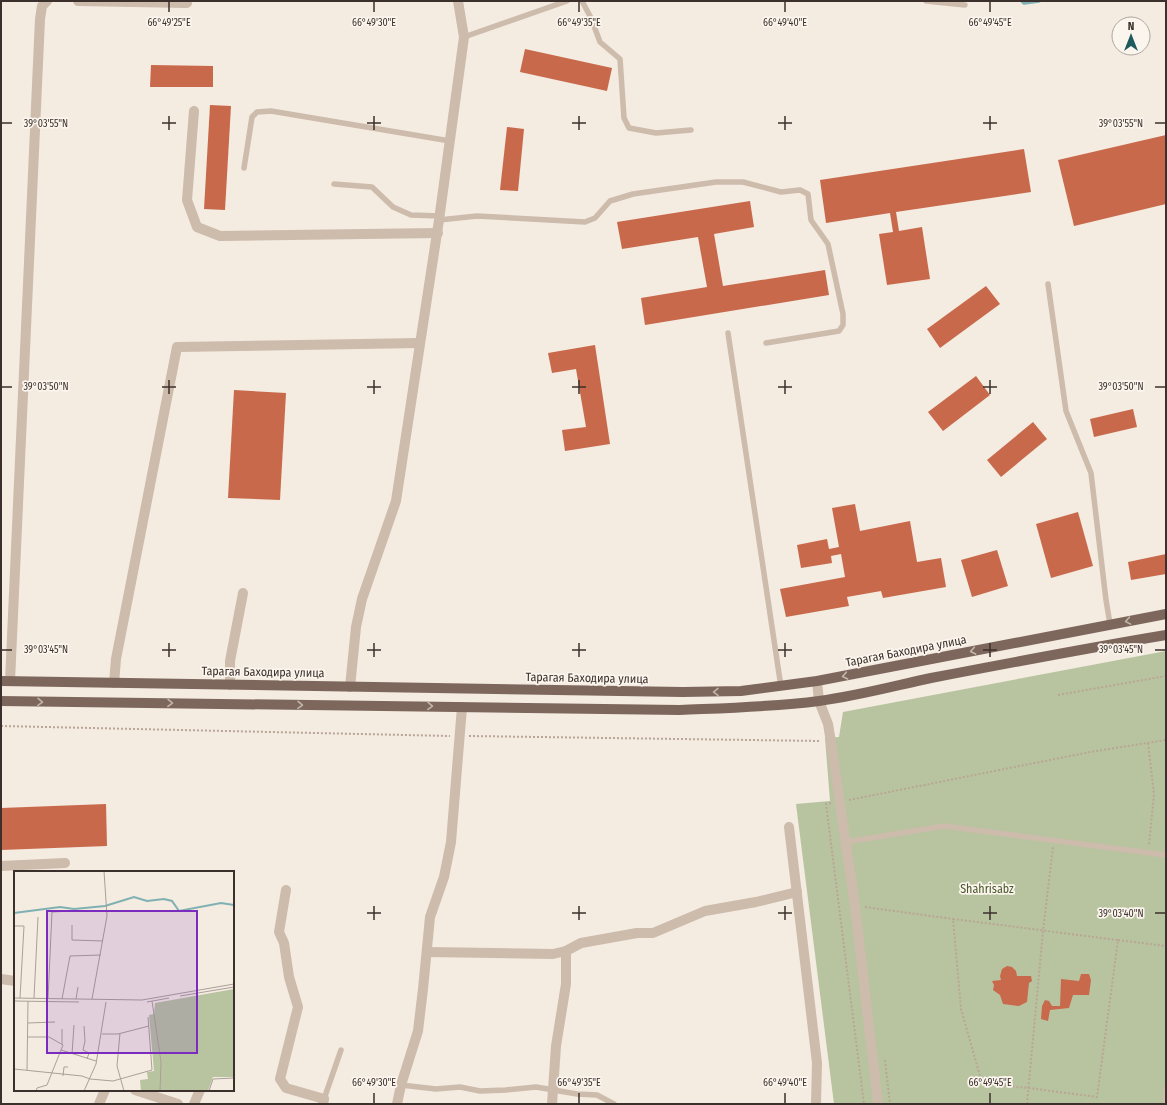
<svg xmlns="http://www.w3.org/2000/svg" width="1167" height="1105" viewBox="0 0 1167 1105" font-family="'Fira Sans Condensed',sans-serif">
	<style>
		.green { fill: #b8c4a0 }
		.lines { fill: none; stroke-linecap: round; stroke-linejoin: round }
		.stream { stroke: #7fb0b2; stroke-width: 3.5 }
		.building { fill: #c8694b }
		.path { stroke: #b9a596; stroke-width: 2; stroke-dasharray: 2 2; stroke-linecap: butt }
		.service { stroke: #cdbbac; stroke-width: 5.5 }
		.minor { stroke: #cdbbac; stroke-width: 10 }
		.primary { stroke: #7d675c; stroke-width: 10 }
		.oneway { stroke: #c2b5ac }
		.ticks { fill: none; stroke: #3b302b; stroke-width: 1.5 }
		.labels { text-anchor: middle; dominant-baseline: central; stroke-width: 3.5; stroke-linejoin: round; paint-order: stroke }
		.street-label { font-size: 12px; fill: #3b302b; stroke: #fbf5ee }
		.park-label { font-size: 12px; fill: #4a5a2e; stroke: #fbf5ee }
		.inset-river { fill: none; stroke: #7fb0b2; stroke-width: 2 }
		.inset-road { fill: none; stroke: #aaa098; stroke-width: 1 }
		.view { fill: #7b2cbf; fill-opacity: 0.15; stroke: #7b2cbf; stroke-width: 2 }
		.inset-edge { fill: none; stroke: #3b302b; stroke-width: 2 }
		.ticks-label { font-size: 10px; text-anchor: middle; fill: #3b302b; stroke: #fbf5ee; stroke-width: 3.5; stroke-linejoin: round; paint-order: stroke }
	</style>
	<rect width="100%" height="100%" fill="#f4ebe1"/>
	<polygon class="green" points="1166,651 1166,1104 834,1104 796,804 830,801 825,738 839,737 843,712"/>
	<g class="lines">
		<polyline class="stream" points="1022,1 1024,3 1039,1"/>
	</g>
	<g class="building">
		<polygon points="525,49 612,68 607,91 520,72"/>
		<polygon points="151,65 213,66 213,87 150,87"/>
		<polygon points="210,105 231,106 225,210 204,209"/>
		<polygon points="507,127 524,129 518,191 500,190"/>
		<polygon points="1166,135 1166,204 1074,226 1058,160"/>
		<polygon points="1024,149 1031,192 896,212 899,231 922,227 930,279 887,285 879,234 893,232 890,213 826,223 820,180"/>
		<polygon points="750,201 754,227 714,234 723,286 825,270 829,295 645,325 641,298 707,287 698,237 622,249 617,222"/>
		<polygon points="986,286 1000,304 940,348 927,329"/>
		<polygon points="595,345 610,444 565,451 562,430 586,427 576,369 552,373 548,353"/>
		<polygon points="976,376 990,395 943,431 928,412"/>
		<polygon points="234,390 286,393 280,500 228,498"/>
		<polygon points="1133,409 1137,427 1094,437 1090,419"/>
		<polygon points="1033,422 1047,439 1001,477 987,460"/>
		<polygon points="855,504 860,531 910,521 917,562 941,558 946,587 883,598 881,591 847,597 849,606 786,617 780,589 845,577 841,554 831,556 832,563 801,568 797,545 827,539 829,549 839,547 832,508"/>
		<polygon points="1078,512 1093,566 1051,578 1036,524"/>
		<polygon points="997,550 1008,586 972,597 961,560"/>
		<polygon points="1166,554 1166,574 1131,580 1128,562"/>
		<polygon points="106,804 107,846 1,850 1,808"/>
		<polygon points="1007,966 1012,967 1016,971 1017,976 1031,976 1032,981 1029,983 1027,1002 1019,1006 1003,1004 1000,995 993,990 994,985 992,981 1001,980 1000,976 1002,969"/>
		<polygon points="1081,974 1089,974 1091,980 1089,995 1073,995 1069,1008 1050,1010 1048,1021 1041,1019 1042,1006 1045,1000 1049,1001 1052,1006 1060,1006 1061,979 1079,981"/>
	</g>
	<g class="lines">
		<g class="path">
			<polyline points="1058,695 1166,676"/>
			<polyline points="1,726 450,736"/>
			<polyline points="469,736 820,741"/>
			<polyline points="1148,743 1154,794 1149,845"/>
			<polyline points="849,800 1090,752 1166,740"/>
			<polyline points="831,803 826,804 864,1104"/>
			<polyline points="865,907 953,919"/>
			<polygon points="953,919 1118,940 1097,1097 1028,1088 982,1083 961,1009"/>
			<polyline points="1118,940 1166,946"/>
			<polyline points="885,1060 890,1104"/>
			<polyline points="1027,1104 1043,931 1053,847"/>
		</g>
		<g class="service">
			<polyline points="582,1 591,18 600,42 620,59 624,118 629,128 656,133 691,130"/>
			<polyline points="926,1 965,5"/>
			<polyline points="464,37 567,1"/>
			<polyline points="244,168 252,117 257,112 271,111 450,141"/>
			<polyline points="334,184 372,187 393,207 411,215 440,216"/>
			<polyline points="439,220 477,216 585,222 595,218 610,201 633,194 716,182 743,182 781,192 800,190 808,194 811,220 828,244 843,314 843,325 839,331 766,343"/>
			<polyline points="1048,284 1066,411 1091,473 1106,600 1110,624"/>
			<polyline points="728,333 781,687"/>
			<polyline points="846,842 944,826 1166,855"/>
			<polyline points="401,1085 436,1089 460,1087 480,1091 506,1090 536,1087 577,1094 597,1095 614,1104"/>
			<polyline points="324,1099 341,1050"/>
			<polyline points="1165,1104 1166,1088"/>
		</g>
		<g class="minor">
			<polyline points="78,1 187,3"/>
			<polyline points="194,111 187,200 197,227 220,236 438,233"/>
			<polyline points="10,681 40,19 42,6 47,1"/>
			<polyline points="817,681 819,701 828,724 831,742 855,906 878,1104"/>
			<polyline points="114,683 116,659 177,347 420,343"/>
			<polyline points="230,685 230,661 243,593"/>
			<polyline points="350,687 356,627 362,599 396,501 439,220 464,37 458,1"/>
			<polyline points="789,827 817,1063 816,1104"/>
			<polyline points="1,866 65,863"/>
			<polyline points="286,890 279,932 284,943 289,977 298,1007 280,1079 286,1088 324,1099 323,1104"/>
			<polyline points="427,952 553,954 566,951 581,943 637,933 653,933 705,911 756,902 797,892"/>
			<polyline points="1,979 15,981"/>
			<polyline points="135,1090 178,1104"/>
			<polyline points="99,1104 105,1090"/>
			<polyline points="194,1104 200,1090"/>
			<polyline points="397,1104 401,1085 418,1031 423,989 430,917 444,877 451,842 462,707"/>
			<polyline points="552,1104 556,1046 566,984 566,951"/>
		</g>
		<g class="primary">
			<polyline points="1,681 683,692 741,691 817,681 1166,614"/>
			<path d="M 1,701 L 680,710 C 727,708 773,707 819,701 C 857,696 894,686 931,678 C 1009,663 1088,648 1166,635"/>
		</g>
	</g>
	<defs><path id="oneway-chevron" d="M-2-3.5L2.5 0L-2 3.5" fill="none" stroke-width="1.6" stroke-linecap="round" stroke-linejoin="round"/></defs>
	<g class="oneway">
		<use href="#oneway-chevron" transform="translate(1128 621) rotate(170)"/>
		<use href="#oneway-chevron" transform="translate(973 651) rotate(169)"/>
		<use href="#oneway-chevron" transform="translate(845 676) rotate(169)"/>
		<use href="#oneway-chevron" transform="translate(716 692) rotate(179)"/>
		<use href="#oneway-chevron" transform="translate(40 702) rotate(1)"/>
		<use href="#oneway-chevron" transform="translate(170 703) rotate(1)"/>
		<use href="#oneway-chevron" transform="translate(300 705) rotate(1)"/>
		<use href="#oneway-chevron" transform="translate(430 706) rotate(1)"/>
	</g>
	<path class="ticks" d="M 169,2 L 169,12M 374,2 L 374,12M 579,2 L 579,12M 785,2 L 785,12M 990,2 L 990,12M 169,116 L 169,130M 374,116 L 374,130M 579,116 L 579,130M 785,116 L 785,130M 990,116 L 990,130M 2,123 L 12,123M 162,123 L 176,123M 367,123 L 381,123M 572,123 L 586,123M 778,123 L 792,123M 983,123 L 997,123M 1155,123 L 1165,123M 169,380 L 169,394M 374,380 L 374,394M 579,380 L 579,394M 785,380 L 785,394M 990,380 L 990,394M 2,387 L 12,387M 162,387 L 176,387M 367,387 L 381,387M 572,387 L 586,387M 778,387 L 792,387M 983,387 L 997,387M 1155,387 L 1165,387M 169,643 L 169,657M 374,643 L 374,657M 579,643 L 579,657M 785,643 L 785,657M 990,643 L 990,657M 2,650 L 12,650M 162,650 L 176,650M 367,650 L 381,650M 572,650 L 586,650M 778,650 L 792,650M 983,650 L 997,650M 1155,650 L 1165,650M 374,906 L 374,920M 579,906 L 579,920M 785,906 L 785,920M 990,906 L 990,920M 367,913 L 381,913M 572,913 L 586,913M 778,913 L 792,913M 983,913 L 997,913M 1155,913 L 1165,913M 374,1093 L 374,1103M 579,1093 L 579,1103M 785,1093 L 785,1103M 990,1093 L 990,1103"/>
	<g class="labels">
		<g class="street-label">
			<text transform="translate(906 651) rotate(-11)">Тарагая Баходира улица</text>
			<text transform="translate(263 672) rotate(1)">Тарагая Баходира улица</text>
			<text transform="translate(587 678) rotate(1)">Тарагая Баходира улица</text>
		</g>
		<g class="park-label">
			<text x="987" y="889">Shahrisabz</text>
		</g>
	</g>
	<g transform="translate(14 871)">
		<rect width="220" height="220" fill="#f4ebe1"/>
		<path d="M 220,118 L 220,206 L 199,206 L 194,220 L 127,220 L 126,209 L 134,208 L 133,201 L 140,200 L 135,144 L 140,143 L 141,132 Z" fill="#b8c4a0"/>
		<path class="inset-river" d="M 0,42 L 46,36 L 60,38 L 91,35 L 120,26 L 133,30 L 150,28 L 158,30 L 165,40 L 207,32 L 220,34"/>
		<path class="inset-road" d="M 58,54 L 58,69 L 89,70M 0,55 L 10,55 L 6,127M 166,125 L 220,116M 0,127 L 128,129 L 220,113M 20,127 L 24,46M 34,128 L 38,41 L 57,40M 48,128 L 56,85 L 87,84M 62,128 L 64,116M 78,128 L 93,45 L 90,0M 0,130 L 65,131M 138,130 L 147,191 L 146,220M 133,131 L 155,127M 14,152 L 41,151M 70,155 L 71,170 L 69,179 L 75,182 L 73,188M 106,162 L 103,195 L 110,220M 88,163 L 104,163 L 135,155M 14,166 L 35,166 L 49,174 L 47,179M 48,173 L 48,158M 58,183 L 60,154M 0,198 L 68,205 L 76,208M 13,199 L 14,130M 49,205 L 50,196 L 54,196M 76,208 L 99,210 L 138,199 L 134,146M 22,220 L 23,217 L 33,214 L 47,179 L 82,190M 70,220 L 82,193 L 92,131M 195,220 L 199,208 L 220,207"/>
		<path class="view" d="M 33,40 L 183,40 L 183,182 L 33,182 Z"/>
		<rect width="220" height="220" class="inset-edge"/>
	</g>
	<g class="ticks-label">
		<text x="169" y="26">66°49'25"E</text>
		<text x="374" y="26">66°49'30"E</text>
		<text x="579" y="26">66°49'35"E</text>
		<text x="785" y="26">66°49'40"E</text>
		<text x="990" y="26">66°49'45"E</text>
		<text x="46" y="127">39°03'55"N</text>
		<text x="1121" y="127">39°03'55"N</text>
		<text x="46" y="390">39°03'50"N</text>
		<text x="1121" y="390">39°03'50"N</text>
		<text x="46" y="653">39°03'45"N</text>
		<text x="1121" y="653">39°03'45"N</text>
		<text x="1121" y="917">39°03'40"N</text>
		<text x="374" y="1086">66°49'30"E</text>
		<text x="579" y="1086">66°49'35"E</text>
		<text x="785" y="1086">66°49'40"E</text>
		<text x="990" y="1086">66°49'45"E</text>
	</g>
	<rect width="1167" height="1105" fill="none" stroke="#3b302b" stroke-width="4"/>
	<g transform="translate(1131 36)"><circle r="19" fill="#fbf5ee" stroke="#aea6a0"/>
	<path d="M0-3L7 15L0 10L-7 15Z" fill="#1f5a5e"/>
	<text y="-6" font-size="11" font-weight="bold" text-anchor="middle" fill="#3b302b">N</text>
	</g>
</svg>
